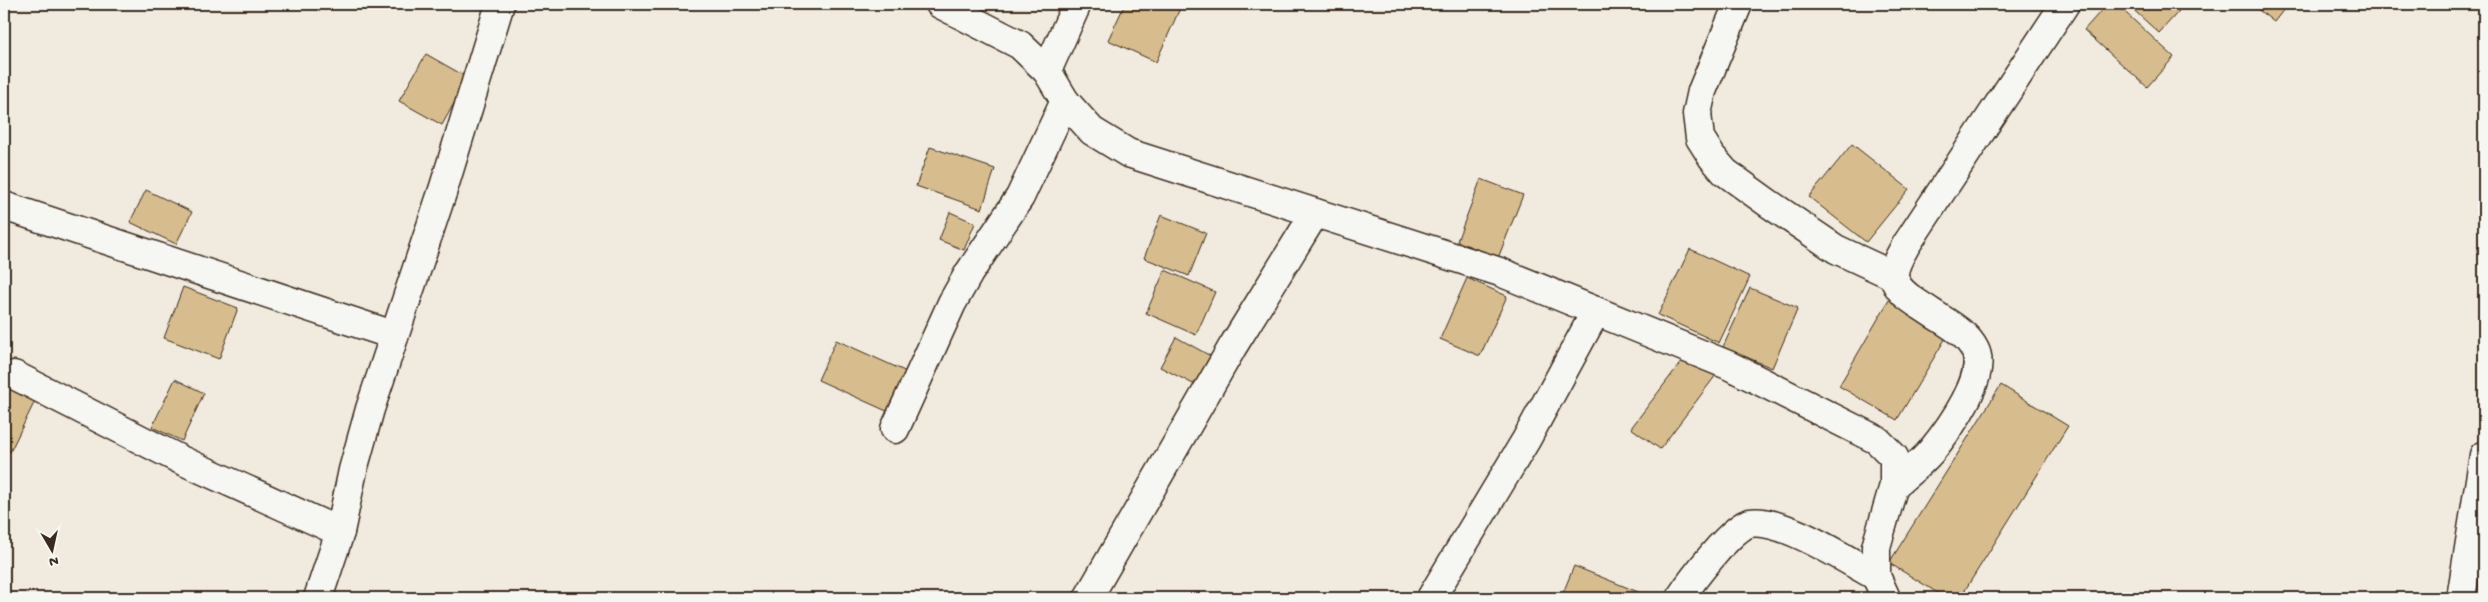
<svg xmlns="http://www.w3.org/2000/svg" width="2488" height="602" viewBox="0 0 2488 602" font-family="'Gochi Hand',sans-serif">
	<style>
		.building { fill: #d7bd8d; stroke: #3b2a1e }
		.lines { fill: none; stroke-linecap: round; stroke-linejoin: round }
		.minor-casing { stroke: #3b2a1e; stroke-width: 31 }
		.minor { stroke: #f6f6f2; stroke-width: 28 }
	</style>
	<rect width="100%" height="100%" fill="#f0ebde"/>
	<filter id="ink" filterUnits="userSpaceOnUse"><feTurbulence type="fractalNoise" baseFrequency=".02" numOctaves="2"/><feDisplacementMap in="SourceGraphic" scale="10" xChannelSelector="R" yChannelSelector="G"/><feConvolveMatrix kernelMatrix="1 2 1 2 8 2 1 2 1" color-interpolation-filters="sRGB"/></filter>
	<g filter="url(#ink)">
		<g class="building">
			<polygon points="1125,4 1177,4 1181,6 1156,62 1108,40"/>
			<polygon points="2107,4 2116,4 2174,57 2147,87 2084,30"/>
			<polygon points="2127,4 2170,4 2179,11 2159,33"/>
			<polygon points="2251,4 2288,4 2274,22"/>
			<polygon points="426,54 468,78 442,125 399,101"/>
			<polygon points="1852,144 1909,189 1866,242 1809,197"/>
			<polygon points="930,147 995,169 982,209 916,186"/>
			<polygon points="1481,179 1523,195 1498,258 1457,241"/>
			<polygon points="146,190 192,212 176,244 130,222"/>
			<polygon points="950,212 975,223 964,250 939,240"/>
			<polygon points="1161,215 1206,233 1189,276 1144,258"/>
			<polygon points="1690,249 1750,277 1719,343 1658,315"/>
			<polygon points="1165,270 1215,292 1196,335 1146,313"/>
			<polygon points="1467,278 1507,296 1480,356 1440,339"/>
			<polygon points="183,287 238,308 219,359 164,338"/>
			<polygon points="1750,288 1798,308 1772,368 1723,347"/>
			<polygon points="1892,295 1951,329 1897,420 1839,386"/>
			<polygon points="1176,337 1216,359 1201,388 1160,367"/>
			<polygon points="836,340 909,373 891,413 818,380"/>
			<polygon points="1688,353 1716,375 1660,449 1631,428"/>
			<polygon points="175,379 204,393 182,441 152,427"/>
			<polygon points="2001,385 2068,426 1960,598 1946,598 1889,563"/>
			<polygon points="8,388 35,401 10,452 4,449 4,397"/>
			<polygon points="1574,566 1648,596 1647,598 1561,598"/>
		</g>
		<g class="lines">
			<g class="minor-casing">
				<g id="minor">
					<polyline points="940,4 1020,45 1047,71 1065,101 1092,131 1128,153 1500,272 1728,365 1877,440 1894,457 1894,485 1876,547 1876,576 1886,598"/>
					<polyline points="1738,4 1702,91 1697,114 1700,138 1712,157 1725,172 1768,203 1836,249 1894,276"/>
					<polyline points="1047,71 1077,4"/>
					<polyline points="4,206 393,335"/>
					<polyline points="14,375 181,460 340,532"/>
					<polyline points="895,429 952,303 969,273 1020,197 1065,101"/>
					<path d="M 1894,485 C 1907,474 1923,462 1933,449 C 1949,429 1988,376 1975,350 C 1966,331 1943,321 1926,309 C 1914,301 1897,292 1894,277 C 1893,266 1901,254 1906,245 L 2065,4"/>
					<polyline points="318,598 340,532 353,470 370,409 443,190 500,4"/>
					<polyline points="1088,598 1233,346 1315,213"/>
					<polyline points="1431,598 1526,440 1596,311"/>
					<path d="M 1680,598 C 1690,583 1733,525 1750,523 C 1783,518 1846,560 1876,576"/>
					<polyline points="2461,598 2484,455"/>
				</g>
			</g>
			<use href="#minor" class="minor"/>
		</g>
	</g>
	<rect width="2488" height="602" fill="none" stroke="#f6f6f2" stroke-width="20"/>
	<rect x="10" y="10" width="2468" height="582" fill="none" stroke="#3b2a1e" stroke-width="2" filter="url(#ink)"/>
	<g transform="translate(52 550) rotate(171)" stroke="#f6f6f2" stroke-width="4" paint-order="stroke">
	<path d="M0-4L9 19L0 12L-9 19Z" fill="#3b2a1e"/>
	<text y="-8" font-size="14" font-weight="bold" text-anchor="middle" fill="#3b2a1e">N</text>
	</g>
</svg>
